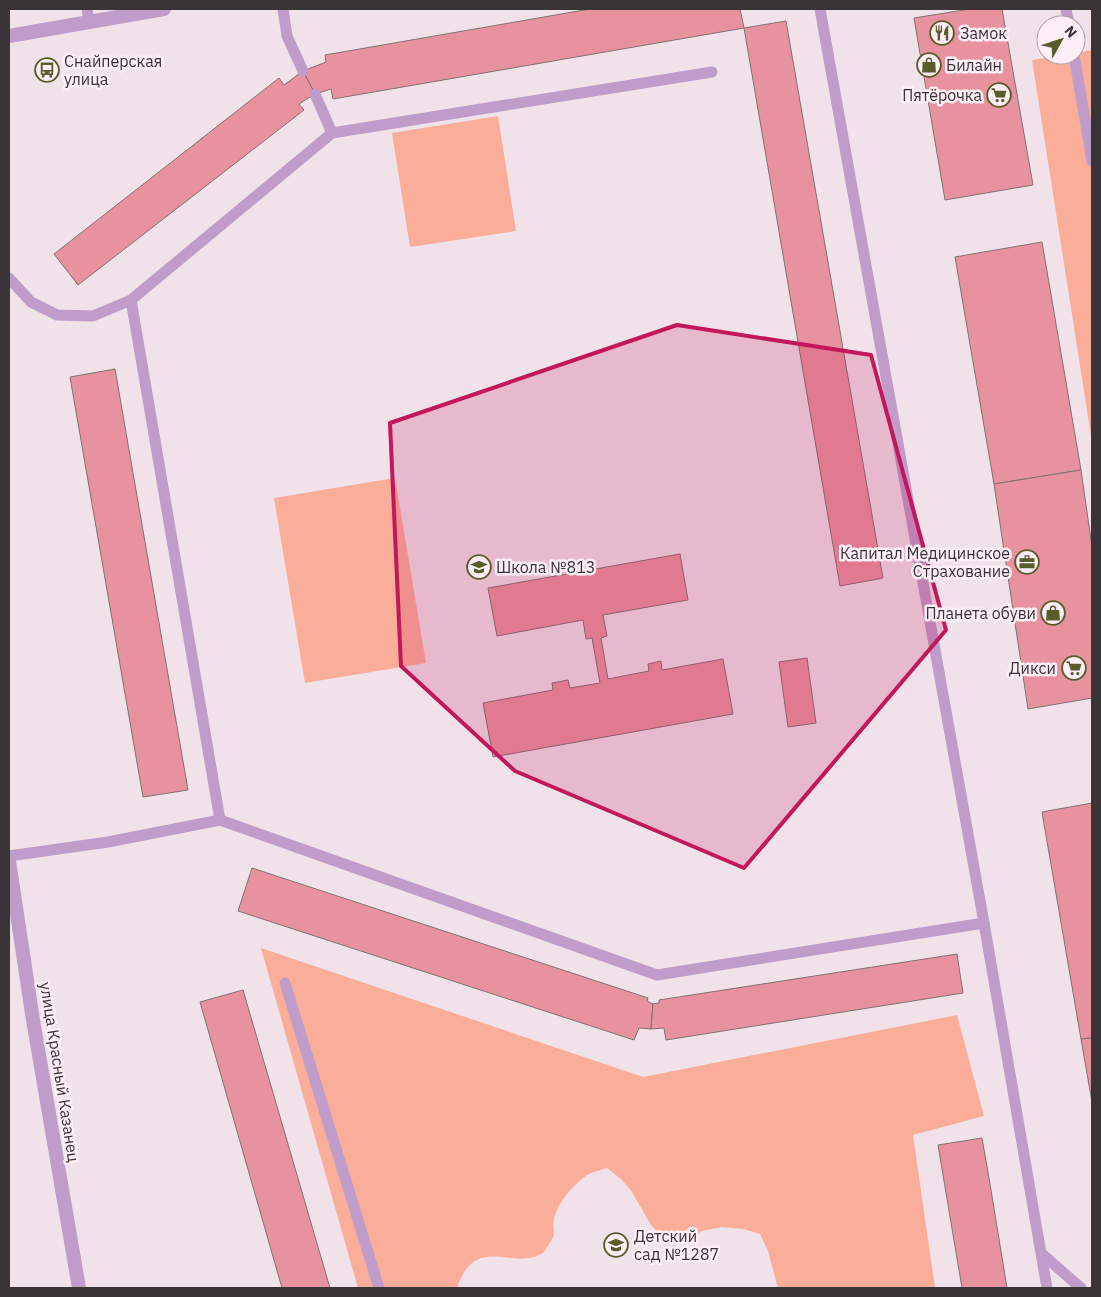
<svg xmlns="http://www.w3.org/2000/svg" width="1101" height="1297" viewBox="0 0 1101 1297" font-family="'IBM Plex Sans',sans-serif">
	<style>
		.green { fill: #faae99 }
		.building { fill: #e9929f; stroke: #807172 }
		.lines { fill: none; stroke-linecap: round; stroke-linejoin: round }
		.service { stroke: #bf9cc9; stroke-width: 11 }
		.minor { stroke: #bf9cc9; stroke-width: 14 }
		.tertiary { stroke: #bf9cc9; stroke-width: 14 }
		.marked { fill: #c2185b; fill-opacity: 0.2; stroke: #c2185b; stroke-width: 4; stroke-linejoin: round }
		.labels { text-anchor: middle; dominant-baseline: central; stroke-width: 5; stroke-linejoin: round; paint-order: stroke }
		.poi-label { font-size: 16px; fill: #3a3437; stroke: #feeff7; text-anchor: start }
		.street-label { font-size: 16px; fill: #3a3437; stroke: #feeff7 }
	</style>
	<rect width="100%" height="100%" fill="#f1e2ea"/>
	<g class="green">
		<polygon points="1092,50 1092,442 1032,60 1064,55 1076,55 1076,53"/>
		<polygon points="498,116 516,231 410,247 392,133"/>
		<polygon points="395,478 426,663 305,683 274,498"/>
		<path d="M 261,948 L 643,1077 L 957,1015 L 984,1116 L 913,1135 L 935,1288 L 778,1288 L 768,1251 L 760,1234 L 743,1229 L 722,1227 L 702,1231 L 685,1241 L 665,1240 L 651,1225 L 632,1192 L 621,1179 L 607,1168 C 602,1170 595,1171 589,1174 C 574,1183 558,1202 554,1219 C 551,1234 559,1231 547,1247 C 546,1248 544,1252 543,1253 C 512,1272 476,1232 457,1288 L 358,1288 Z"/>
	</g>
	<g class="building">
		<polygon points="590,9 740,9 744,28 333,99 331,89 315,94 303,71 326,62 325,55"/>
		<polygon points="970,9 1002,9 1033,185 945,200 914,18"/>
		<polygon points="786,21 883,578 840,586 744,28"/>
		<polygon points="303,71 315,94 299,104 304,110 78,285 54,254 279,78 284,85"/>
		<polygon points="1042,242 1081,470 994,484 955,257"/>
		<polygon points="115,369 188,790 143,797 70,377"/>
		<polygon points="1081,470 1092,547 1092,698 1028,709 994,484"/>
		<polygon points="680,554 688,600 603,615 607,636 601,638 608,679 649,671 648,664 661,661 662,670 723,659 733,714 493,757 483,703 553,690 552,683 568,680 570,688 600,683 592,638 586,639 583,620 497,636 488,588"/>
		<polygon points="807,658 816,723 788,727 779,662"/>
		<polygon points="1092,803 1092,1038 1081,1039 1042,812"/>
		<polygon points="252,868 648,998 647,1001 653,1004 651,1029 639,1028 634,1040 238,911"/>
		<polygon points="957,954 963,993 666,1040 664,1028 651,1029 653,1004 659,1003 659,1000"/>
		<polygon points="243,990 330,1288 282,1288 200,1002"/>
		<polygon points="1092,1038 1092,1102 1081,1039"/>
		<polygon points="982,1138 990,1184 1007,1288 962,1288 938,1145"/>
	</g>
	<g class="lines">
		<g class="service">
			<polyline points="87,9 89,21"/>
			<polyline points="283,9 287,36 303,71"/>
			<polyline points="820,9 984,923 1047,1288"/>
			<polyline points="1066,9 1069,25"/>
			<polyline points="1074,55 1092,161"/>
			<polyline points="315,94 332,133"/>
			<polyline points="9,278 31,302 57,315 93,316 131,300 332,133 712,72"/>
			<polyline points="131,300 220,820"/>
			<polyline points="9,856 108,842 220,820 657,975 984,923"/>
			<polyline points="285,983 379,1288"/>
			<polyline points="1042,1254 1081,1288"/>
		</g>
		<polyline class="minor" points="9,861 33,1020 79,1288"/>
		<polyline class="tertiary" points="9,36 164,9"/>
	</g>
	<path class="marked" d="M 677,325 L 871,355 L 946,630 L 744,868 L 515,771 L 401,666 L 390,423 Z"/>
	<defs>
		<g id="restaurant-ring" transform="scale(1.25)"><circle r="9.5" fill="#feeff7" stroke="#575c2a" stroke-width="1.5"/><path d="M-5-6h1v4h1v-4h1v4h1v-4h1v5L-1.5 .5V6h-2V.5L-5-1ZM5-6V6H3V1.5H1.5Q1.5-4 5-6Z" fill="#575c2a"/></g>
		<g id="shop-ring" transform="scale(1.25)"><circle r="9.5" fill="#feeff7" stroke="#575c2a" stroke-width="1.5"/><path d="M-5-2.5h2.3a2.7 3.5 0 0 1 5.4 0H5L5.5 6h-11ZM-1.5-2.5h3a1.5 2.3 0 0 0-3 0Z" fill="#575c2a"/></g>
		<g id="bus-ring" transform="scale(1.25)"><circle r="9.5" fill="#feeff7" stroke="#575c2a" stroke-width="1.5"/><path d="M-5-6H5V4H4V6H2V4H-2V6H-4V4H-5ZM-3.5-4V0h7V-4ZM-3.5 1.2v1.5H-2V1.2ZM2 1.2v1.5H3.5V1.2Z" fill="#575c2a"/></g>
		<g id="supermarket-ring" transform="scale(1.25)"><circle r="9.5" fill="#feeff7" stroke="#575c2a" stroke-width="1.5"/><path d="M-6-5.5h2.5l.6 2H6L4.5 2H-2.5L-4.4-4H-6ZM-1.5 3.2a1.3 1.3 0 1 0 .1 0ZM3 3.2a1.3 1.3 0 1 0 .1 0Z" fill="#575c2a"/></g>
		<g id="office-ring" transform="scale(1.25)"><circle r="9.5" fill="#feeff7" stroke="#575c2a" stroke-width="1.5"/><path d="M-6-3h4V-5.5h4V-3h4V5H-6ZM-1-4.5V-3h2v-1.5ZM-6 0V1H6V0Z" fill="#575c2a"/></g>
		<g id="school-ring" transform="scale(1.25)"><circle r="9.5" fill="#feeff7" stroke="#575c2a" stroke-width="1.5"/><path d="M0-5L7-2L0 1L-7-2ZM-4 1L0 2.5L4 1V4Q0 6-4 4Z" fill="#575c2a"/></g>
	</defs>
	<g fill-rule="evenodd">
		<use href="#restaurant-ring" x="942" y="33"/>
		<use href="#shop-ring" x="929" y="65"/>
		<use href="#bus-ring" x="47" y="70"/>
		<use href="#supermarket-ring" x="999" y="95"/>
		<use href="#office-ring" x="1027" y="562"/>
		<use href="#school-ring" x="479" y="567"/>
		<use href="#shop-ring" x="1053" y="613"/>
		<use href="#supermarket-ring" x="1074" y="668"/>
		<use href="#school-ring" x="616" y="1245"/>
	</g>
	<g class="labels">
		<g class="poi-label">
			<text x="960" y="33">Замок</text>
			<text x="64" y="61">Снайперская<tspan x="64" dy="18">улица</tspan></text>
			<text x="946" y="65">Билайн</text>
			<text x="982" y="95" text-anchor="end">Пятёрочка</text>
			<text x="1010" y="553" text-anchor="end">Капитал Медицинское<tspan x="1010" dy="18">Страхование</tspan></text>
			<text x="496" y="567">Школа №813</text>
			<text x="1036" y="613" text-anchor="end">Планета обуви</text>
			<text x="1056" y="668" text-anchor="end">Дикси</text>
			<text x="634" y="1236">Детский<tspan x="634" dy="18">сад №1287</tspan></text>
		</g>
		<g class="street-label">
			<text transform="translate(60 1072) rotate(81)">улица Красный Казанец</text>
		</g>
	</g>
	<rect width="1101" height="1297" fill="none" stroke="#3a3437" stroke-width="20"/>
	<g transform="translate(1061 40) rotate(50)"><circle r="24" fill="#feeff7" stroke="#b0a4aa"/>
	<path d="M0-4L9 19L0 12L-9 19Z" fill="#575c2a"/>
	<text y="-8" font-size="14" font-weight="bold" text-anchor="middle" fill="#3a3437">N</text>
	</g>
</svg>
